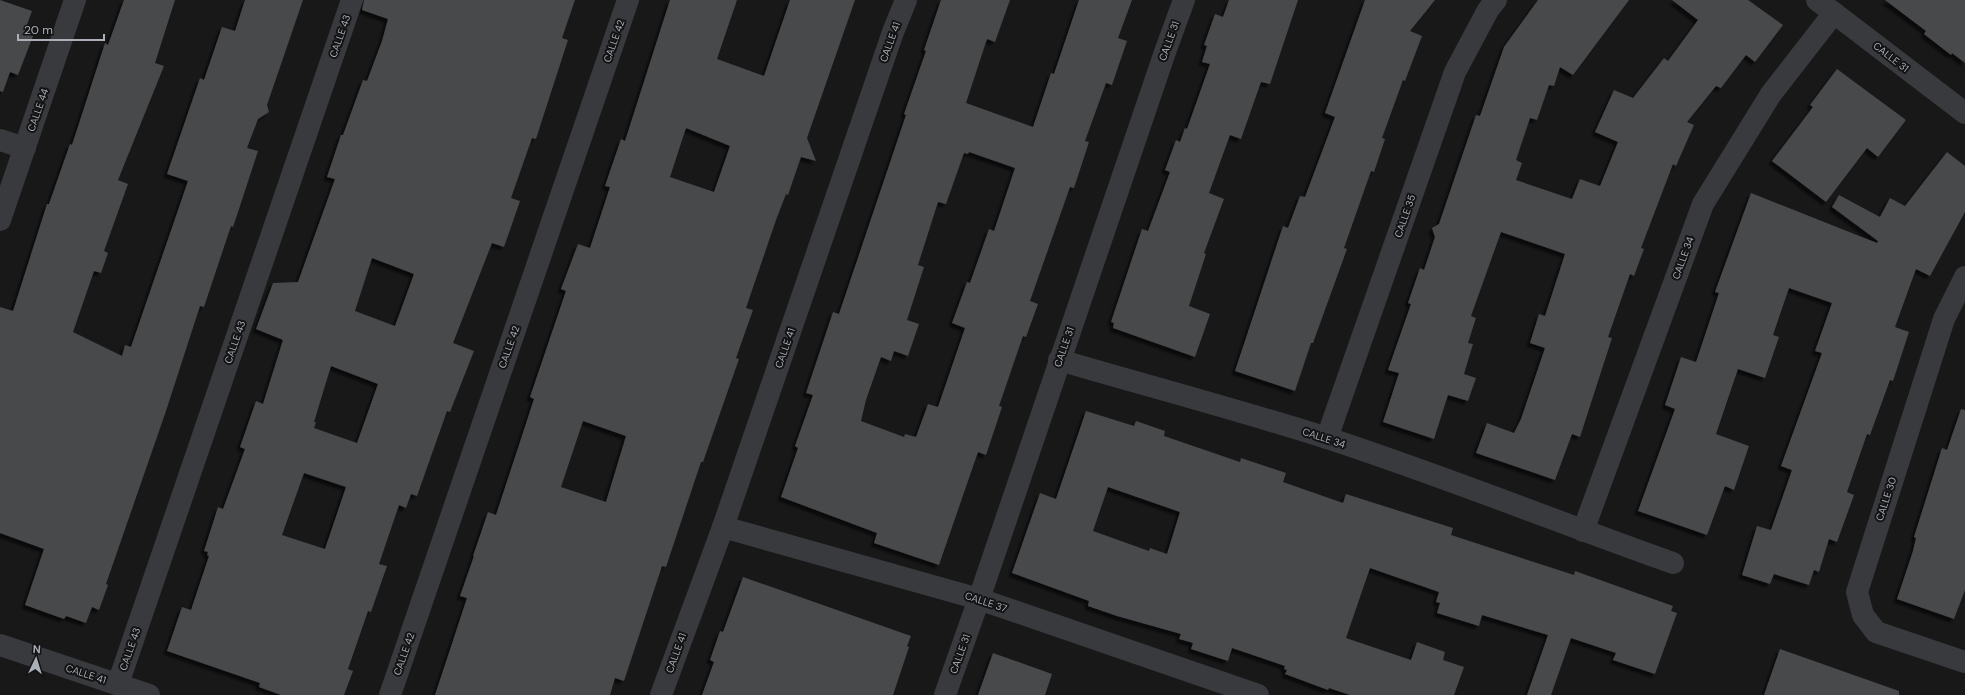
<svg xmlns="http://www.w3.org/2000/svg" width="1965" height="695" viewBox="0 0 1965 695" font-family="'DM Sans',sans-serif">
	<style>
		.building { fill: #47484c; fill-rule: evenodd; filter: url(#shadow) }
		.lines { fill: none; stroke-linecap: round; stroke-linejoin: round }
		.street { stroke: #393a3e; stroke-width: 22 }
		.labels { text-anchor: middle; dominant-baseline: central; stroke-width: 4; stroke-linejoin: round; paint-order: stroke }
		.street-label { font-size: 10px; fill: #abafb8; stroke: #131314 }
	</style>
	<defs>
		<filter id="shadow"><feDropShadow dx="-3.5" dy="3.5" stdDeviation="1" flood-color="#0009"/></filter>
	</defs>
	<rect width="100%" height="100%" fill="#181819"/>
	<g class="building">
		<polygon points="0,0 32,11 24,33 33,36 18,75 10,72 3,92 0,91"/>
		<polygon points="124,0 175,0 155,63 164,66 118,180 128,184 104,251 108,253 101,273 94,271 73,332 122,356 125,345 131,347 188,181 167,174 200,78 204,80 222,27 235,31 245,0 303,0 267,105 269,112 258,119 247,148 258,151 240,206 233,227 231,226 204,307 200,306 166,411 106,584 108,585 99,610 92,607 86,623 66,616 64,619 25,605 44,549 0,533 0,307 13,311 47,204 49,204 70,144 72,145 105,43 108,45"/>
		<path d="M 364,0 L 575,0 L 562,38 L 568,40 L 544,114 L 536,139 L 532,138 L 511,198 L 520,201 L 504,247 L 492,243 L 453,343 L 474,351 L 450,412 L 447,411 L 417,496 L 411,494 L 406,508 L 399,505 L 379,564 L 387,566 L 371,612 L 368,611 L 348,669 L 353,671 L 344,695 L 281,695 L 259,687 L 260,683 L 167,651 L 182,607 L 191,610 L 209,556 L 207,555 L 208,552 L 204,551 L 218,507 L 223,509 L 245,449 L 240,447 L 256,401 L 263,404 L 283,340 L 256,329 L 273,283 L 298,282 L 335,179 L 327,177 L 341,135 L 343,135 L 363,80 L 367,81 L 382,41 L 388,19 L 362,10 ZM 372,258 L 414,274 L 395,326 L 355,311 ZM 331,366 L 378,384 L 357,443 L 314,428 L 316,422 L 314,422 ZM 304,473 L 346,487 L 325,549 L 282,535 Z"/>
		<path d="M 670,0 L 737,0 L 717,59 L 764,76 L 790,0 L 855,0 L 807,138 L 816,161 L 801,157 L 788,195 L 786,194 L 776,220 L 746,308 L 753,310 L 736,358 L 739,359 L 703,462 L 701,462 L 666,567 L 662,566 L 624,681 L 615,678 L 610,695 L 435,695 L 467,598 L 460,596 L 474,556 L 473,556 L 488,512 L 496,515 L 534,399 L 530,397 L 566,291 L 561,289 L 578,244 L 590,248 L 610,187 L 605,186 L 621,139 L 625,141 ZM 686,128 L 730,146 L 714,192 L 670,177 ZM 583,421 L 626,436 L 606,502 L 561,487 Z"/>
		<path d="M 941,0 L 1010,0 L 995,42 L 987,39 L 966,103 L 1033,127 L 1051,73 L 1054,74 L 1079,0 L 1132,0 L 1118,38 L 1127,41 L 1112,85 L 1106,83 L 1085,141 L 1089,142 L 1074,188 L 1070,187 L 1030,301 L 1038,304 L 1026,337 L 1023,336 L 999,406 L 1002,407 L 986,455 L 978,452 L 939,565 L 874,543 L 877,533 L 781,497 L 798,448 L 795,446 L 813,395 L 806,393 L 833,312 L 839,314 L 906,115 L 904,114 L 926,51 L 924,50 ZM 969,152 L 1015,168 L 994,231 L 989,229 L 970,283 L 967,282 L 952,323 L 965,328 L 938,407 L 928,404 L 916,437 L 905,434 L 904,437 L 861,421 L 866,400 L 881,357 L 891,361 L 894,351 L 908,356 L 919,324 L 907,320 L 924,267 L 918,265 L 938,202 L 946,204 L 964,153 L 968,154 Z"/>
		<polygon points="1229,0 1298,0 1270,84 1261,82 1241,139 1230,135 1209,193 1224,199 1204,253 1206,254 1189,306 1210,314 1195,357 1113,328 1114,323 1111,322 1142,229 1148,231 1170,172 1165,170 1176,140 1180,142 1185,128 1187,129 1210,64 1202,62 1207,46 1204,45 1215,14 1223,17"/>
		<polygon points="1365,0 1435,0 1410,31 1422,36 1405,81 1403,80 1382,138 1385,139 1374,172 1371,171 1344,248 1347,249 1313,343 1311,343 1295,391 1235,371 1283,226 1288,228 1300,196 1305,197 1335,117 1325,113"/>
		<polygon points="1538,0 1629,0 1573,75 1560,67 1554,86 1549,85 1537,120 1530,118 1516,160 1522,163 1516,180 1572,199 1580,179 1600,186 1618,142 1595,132 1614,90 1633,98 1664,58 1668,61 1698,20 1672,0 1748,0 1783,25 1755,62 1746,55 1721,88 1716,86 1687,122 1694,125 1676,166 1673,164 1641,248 1644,249 1634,276 1630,274 1608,337 1612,338 1580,437 1572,434 1555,480 1476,453 1487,423 1514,433 1521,419 1545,348 1530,343 1539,314 1545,316 1565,254 1501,232 1471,316 1476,318 1468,343 1473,344 1464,374 1476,378 1468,401 1448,395 1434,439 1383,422 1399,373 1388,370 1411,304 1408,303 1420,268 1424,270 1435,237 1432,228 1439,224 1476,115 1480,116 1504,47"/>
		<polygon points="1885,0 1965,0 1965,63 1952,53 1951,55 1924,34 1926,31"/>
		<polygon points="1837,69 1906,120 1878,157 1867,148 1826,202 1772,161 1813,107 1810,105"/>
		<polygon points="1947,152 1965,166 1965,212 1930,276 1916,269 1895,327 1909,332 1893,381 1890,380 1870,435 1867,434 1847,492 1854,495 1837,542 1829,539 1819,572 1814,570 1809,585 1774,574 1770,584 1742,575 1757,526 1771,530 1792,470 1781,466 1822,353 1815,351 1832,303 1789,288 1773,335 1779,337 1765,378 1738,369 1716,434 1749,446 1734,490 1725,486 1707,535 1638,511 1675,409 1665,405 1681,357 1696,362 1719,293 1715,292 1751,193 1877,243 1878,241 1832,207 1839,195 1880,217 1890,198 1905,206"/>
		<polygon points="1961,409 1965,410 1965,590 1954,619 1897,599 1913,551 1916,538 1914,537 1942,448 1947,450"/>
		<path d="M 1086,411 L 1134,426 L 1136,421 L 1165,431 L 1164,436 L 1240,462 L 1241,458 L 1286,473 L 1283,482 L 1343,503 L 1346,494 L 1453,528 L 1451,535 L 1574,575 L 1575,571 L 1673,606 L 1671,611 L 1677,613 L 1655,674 L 1613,660 L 1616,653 L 1571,638 L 1551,695 L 1527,695 L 1548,635 L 1482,615 L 1479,626 L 1437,613 L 1440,603 L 1436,602 L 1439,592 L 1370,568 L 1346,638 L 1411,660 L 1417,642 L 1445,652 L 1443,660 L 1464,667 L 1454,695 L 1350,695 L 1329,688 L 1328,690 L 1285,674 L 1287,670 L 1284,669 L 1285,666 L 1232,648 L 1228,661 L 1191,649 L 1193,643 L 1179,639 L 1181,634 L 1117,616 L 1088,606 L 1089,601 L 1012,573 L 1040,493 L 1056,499 ZM 1108,487 L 1180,512 L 1167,554 L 1150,548 L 1149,551 L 1093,531 Z"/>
		<polygon points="743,577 911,636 907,646 909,647 893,695 702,695 714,662 710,660 720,631 723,632"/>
		<polygon points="1780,649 1899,691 1899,695 1764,695"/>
		<polygon points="993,653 1052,674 1045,695 978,695"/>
	</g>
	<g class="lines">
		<g class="street">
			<polyline points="1817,0 1965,113"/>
			<polyline points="0,140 25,148"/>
			<polyline points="0,220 75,0"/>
			<polyline points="1965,277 1944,319 1857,592 1863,615 1876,632 1965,662"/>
			<path d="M 1059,360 C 1148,386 1239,410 1327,438 C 1444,476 1557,522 1673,563"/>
			<polyline points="1327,438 1455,72 1488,10 1496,0"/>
			<polyline points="723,527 979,599 1258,695"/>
			<polyline points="1583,531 1703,204 1771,94 1834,13"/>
			<polyline points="0,645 149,695"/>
			<polyline points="118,684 352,0"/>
			<polyline points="390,695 628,0"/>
			<polyline points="661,695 723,527 893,32 906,0"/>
			<polyline points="945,695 979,599 1165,52 1184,0"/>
		</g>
	</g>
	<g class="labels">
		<g class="street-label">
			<text transform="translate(340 36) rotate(-71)">CALLE 43</text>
			<text transform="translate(614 41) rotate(-71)">CALLE 42</text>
			<text transform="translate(1169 41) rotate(-70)">CALLE 31</text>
			<text transform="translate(890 42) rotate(-70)">CALLE 41</text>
			<text transform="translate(1891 57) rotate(38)">CALLE 31</text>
			<text transform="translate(38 110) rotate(-71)">CALLE 44</text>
			<text transform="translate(1405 216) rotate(-71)">CALLE 35</text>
			<text transform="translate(1683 258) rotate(-70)">CALLE 34</text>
			<text transform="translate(235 342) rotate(-71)">CALLE 43</text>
			<text transform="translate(509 347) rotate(-71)">CALLE 42</text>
			<text transform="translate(1064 347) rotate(-71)">CALLE 31</text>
			<text transform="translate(785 348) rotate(-71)">CALLE 41</text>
			<text transform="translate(1324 438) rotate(18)">CALLE 34</text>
			<text transform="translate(1886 499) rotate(-72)">CALLE 30</text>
			<text transform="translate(986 602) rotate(18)">CALLE 37</text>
			<text transform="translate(130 649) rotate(-71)">CALLE 43</text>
			<text transform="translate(676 653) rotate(-70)">CALLE 41</text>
			<text transform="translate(404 654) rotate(-71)">CALLE 42</text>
			<text transform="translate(960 654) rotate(-70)">CALLE 31</text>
			<text transform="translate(86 674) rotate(18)">CALLE 41</text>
		</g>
	</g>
	<g transform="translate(36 659) rotate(4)" stroke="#131314" stroke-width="3" paint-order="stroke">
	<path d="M0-3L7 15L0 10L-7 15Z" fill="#abafb8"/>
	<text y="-6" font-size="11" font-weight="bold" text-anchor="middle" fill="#abafb8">N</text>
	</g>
	<path d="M18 34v6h86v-6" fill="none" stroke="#abafb8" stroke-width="2"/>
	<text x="24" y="34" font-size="12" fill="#abafb8" stroke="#131314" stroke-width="3" paint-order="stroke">20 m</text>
</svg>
